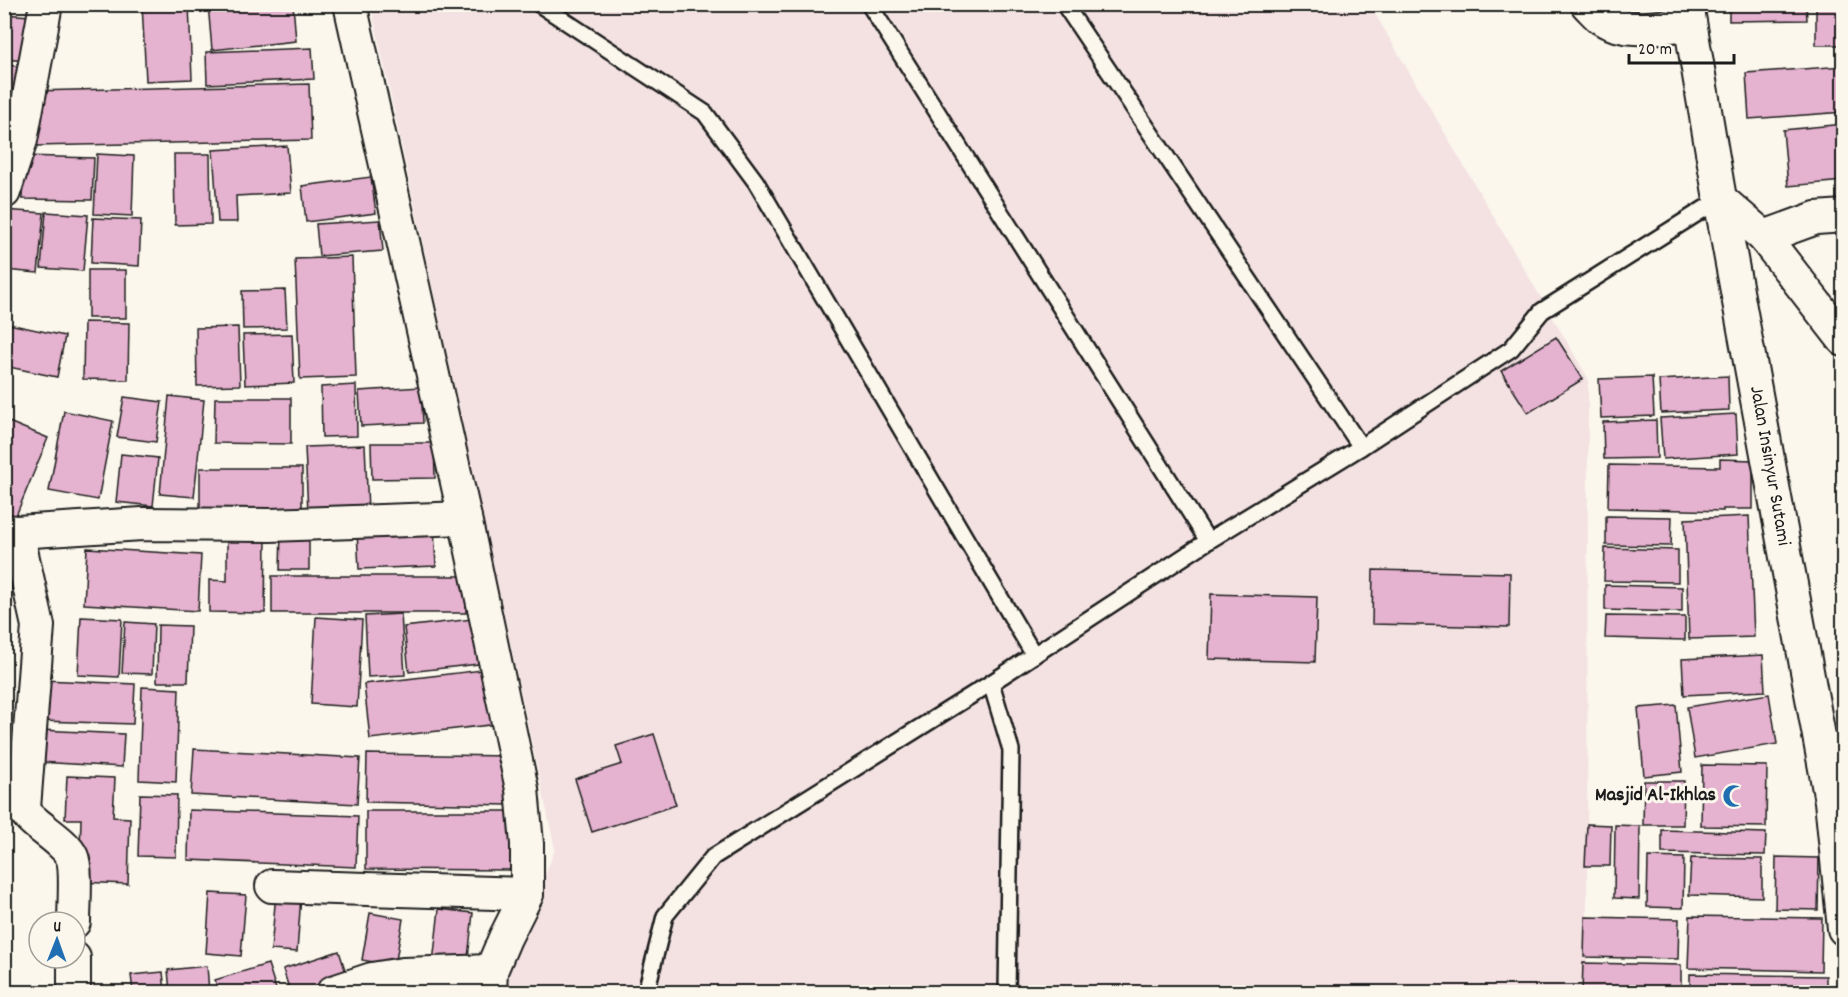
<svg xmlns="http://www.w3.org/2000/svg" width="1848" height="997" viewBox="0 0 1848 997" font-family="Dekko,sans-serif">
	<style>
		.built { fill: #f4e2e3 }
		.building { fill: #e5b2cf; stroke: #1c1c1c; stroke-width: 1.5 }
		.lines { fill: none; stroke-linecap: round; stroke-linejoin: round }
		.service-casing { stroke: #1c1c1c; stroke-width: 20 }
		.minor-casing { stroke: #1c1c1c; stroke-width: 36 }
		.service { stroke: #fbf7ec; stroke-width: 15 }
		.minor { stroke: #fbf7ec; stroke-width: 32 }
		.labels { text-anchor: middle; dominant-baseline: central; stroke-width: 6; stroke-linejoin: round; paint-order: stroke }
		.street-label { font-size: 20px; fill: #1c1c1c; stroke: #fbf7ec }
		.poi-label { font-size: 20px; font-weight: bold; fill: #1c1c1c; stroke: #fbf7ec; text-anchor: end }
	</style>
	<rect width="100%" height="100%" fill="#fbf7ec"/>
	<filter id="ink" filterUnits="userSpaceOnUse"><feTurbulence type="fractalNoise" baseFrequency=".0167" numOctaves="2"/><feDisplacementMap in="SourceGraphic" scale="12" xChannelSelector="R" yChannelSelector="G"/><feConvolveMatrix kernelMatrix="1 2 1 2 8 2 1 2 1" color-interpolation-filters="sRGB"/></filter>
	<g filter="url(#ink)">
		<polygon class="built" points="371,5 1370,5 1588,378 1587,992 507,992 506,977 555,849"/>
		<g class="building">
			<polygon points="142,4 189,4 192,79 146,81"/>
			<polygon points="208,4 293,4 296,41 212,50"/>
			<polygon points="1729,4 1806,4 1807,20 1729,21"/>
			<rect x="1816" y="4" width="28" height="41"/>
			<polygon points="4,14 30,16 26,61 4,59"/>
			<polygon points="312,48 314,79 207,84 206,52"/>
			<polygon points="4,65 17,66 13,113 4,113"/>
			<polygon points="1844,66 1844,112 1749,119 1746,73"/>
			<polygon points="309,84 311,140 35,146 34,91"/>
			<polygon points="1844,124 1844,181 1788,186 1783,130"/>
			<polygon points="287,146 291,193 236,196 237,222 218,222 213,150"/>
			<polygon points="97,154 134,156 132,216 94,214"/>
			<polygon points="174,154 210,154 211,224 175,225"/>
			<polygon points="23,156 94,158 92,200 22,199"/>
			<polygon points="371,177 376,213 306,222 302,186"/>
			<polygon points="4,210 44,213 38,273 4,270"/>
			<polygon points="46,212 88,215 83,271 41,268"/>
			<polygon points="93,218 141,220 139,266 91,263"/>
			<polygon points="380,220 383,251 319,256 316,224"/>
			<polygon points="352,257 356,377 300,379 295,259"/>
			<rect x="88" y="270" width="38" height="48"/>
			<polygon points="285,290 287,328 243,329 242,291"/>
			<polygon points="84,322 129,323 128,380 83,379"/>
			<polygon points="4,323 65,336 57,377 4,366"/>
			<polygon points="238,327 240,385 197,386 196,328"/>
			<polygon points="292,334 294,383 245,385 243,335"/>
			<polygon points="1556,337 1583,379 1528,413 1501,371"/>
			<polygon points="1728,376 1729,410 1661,413 1659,380"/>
			<polygon points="1652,377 1654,416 1601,418 1599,379"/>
			<polygon points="356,385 357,436 322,437 321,387"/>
			<polygon points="421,387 423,423 361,426 359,391"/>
			<polygon points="169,396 204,400 194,497 160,494"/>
			<polygon points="124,397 162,402 156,442 117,437"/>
			<polygon points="215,398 291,398 291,444 214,443"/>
			<polygon points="64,411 113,421 98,500 49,491"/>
			<polygon points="1736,414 1738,454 1663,459 1660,418"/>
			<polygon points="4,420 48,438 15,518 4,514"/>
			<polygon points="1656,420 1657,458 1604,459 1603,422"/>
			<polygon points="371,443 434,443 435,478 372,479"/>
			<polygon points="365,445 368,510 308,513 305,447"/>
			<polygon points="121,454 158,458 153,506 116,502"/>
			<polygon points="1720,459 1753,460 1753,509 1723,509 1723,511 1608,508 1609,465 1720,467"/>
			<rect x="200" y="468" width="102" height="42"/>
			<polygon points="1606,516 1672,517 1671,546 1606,545"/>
			<polygon points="1749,516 1754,637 1689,639 1685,519"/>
			<polygon points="434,529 436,566 359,569 357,532"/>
			<polygon points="281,531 309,531 309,570 280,570"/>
			<polygon points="227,537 266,538 265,613 209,612 209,580 227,581"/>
			<polygon points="87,548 201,555 198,611 84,604"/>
			<polygon points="1605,548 1678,550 1678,582 1604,581"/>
			<polygon points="1373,570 1510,573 1509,627 1372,624"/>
			<rect x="272" y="576" width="194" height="37"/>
			<polygon points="1605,585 1682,587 1682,612 1605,610"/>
			<polygon points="1211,594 1317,597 1315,662 1209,659"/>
			<polygon points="4,603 10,603 8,644 4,643"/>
			<polygon points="401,614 405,675 368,677 365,616"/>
			<polygon points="1606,616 1685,617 1685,640 1605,638"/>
			<polygon points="81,617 122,619 119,677 78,675"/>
			<polygon points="316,617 362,620 357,707 311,704"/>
			<polygon points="481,618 487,663 409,672 404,627"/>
			<polygon points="125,622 154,624 152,674 122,673"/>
			<polygon points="158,625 190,626 188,682 157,682"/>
			<polygon points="1763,655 1765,691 1684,695 1682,659"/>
			<polygon points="4,668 7,668 5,700 4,699"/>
			<polygon points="491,669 498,724 370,739 364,684"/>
			<polygon points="43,680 135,684 133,724 41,721"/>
			<polygon points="142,687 179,689 176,782 139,780"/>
			<polygon points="1769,694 1777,744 1695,758 1687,707"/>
			<polygon points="1676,705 1682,772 1644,776 1638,708"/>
			<polygon points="40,730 124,734 122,767 39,762"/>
			<polygon points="654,734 676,805 592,832 575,779 622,764 616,746"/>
			<polygon points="194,749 360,758 357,804 191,795"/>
			<polygon points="367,754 509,756 508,805 366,802"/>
			<polygon points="1702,765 1767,766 1766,827 1701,826"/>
			<polygon points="67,776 115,778 113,817 130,818 128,884 79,882 81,819 65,819"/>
			<polygon points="1644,781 1684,781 1683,825 1643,825"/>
			<polygon points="140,794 177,795 176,857 138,856"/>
			<polygon points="189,810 358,816 356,867 188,860"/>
			<polygon points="366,811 511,811 510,870 366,869"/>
			<polygon points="4,821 7,821 4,865"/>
			<polygon points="1587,824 1611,825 1610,866 1585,866"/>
			<polygon points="1615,825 1640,826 1639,899 1614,898"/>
			<polygon points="1662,830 1766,833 1765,855 1662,853"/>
			<polygon points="1648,857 1684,858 1683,908 1647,907"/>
			<polygon points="1776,857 1819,858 1818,910 1775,909"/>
			<polygon points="1691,858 1762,859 1762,897 1689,895"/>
			<polygon points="210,893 246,895 241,956 206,953"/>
			<polygon points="276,893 301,896 297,952 271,950"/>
			<polygon points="439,909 473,913 467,967 433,963"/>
			<polygon points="370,913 403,919 395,966 362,960"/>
			<polygon points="1690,916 1822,918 1821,971 1688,968"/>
			<polygon points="1585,917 1679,919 1678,959 1584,957"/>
			<polygon points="339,951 348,979 305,992 290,992 283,969"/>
			<polygon points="1583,963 1681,965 1681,992 1582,992"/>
			<polygon points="268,964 277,992 219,992 215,980"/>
			<polygon points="207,966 209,992 170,992 168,970"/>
			<polygon points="163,972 165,992 133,992 131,975"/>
			<polygon points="1690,974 1826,976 1826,992 1690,992"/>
		</g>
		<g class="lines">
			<g class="service-casing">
				<g id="service">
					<polyline points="539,4 705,113 756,182 1034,655"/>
					<polyline points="869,4 1208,541"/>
					<polyline points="1064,4 1361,447"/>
					<polyline points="991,683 1011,750 1007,992"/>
					<polyline points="646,992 665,916 713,857 991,683 1208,541 1361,447 1511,349 1542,311 1720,199"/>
				</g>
			</g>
			<g class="minor-casing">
				<g id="minor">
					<polyline points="350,4 465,518 522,789 527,844 527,894 505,938 491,971 490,992"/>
					<path d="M 1587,4 C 1592,9 1596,14 1601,18 C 1626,35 1662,26 1690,24"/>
					<polyline points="1687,4 1720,199 1831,801 1844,929"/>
					<polyline points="4,192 21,140 46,4"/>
					<polyline points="1720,199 1764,237 1844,340"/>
					<polyline points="1764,237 1816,218 1844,216"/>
					<path d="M 4,531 L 17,532 L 38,626 L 24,808 C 28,823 64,839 72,857 C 77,868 74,908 74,922"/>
					<polyline points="17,532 142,524 270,525 465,518"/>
					<polyline points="272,886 527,894"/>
					<polyline points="74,992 74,958"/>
					<polyline points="333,992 372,979 403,974 491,971"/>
				</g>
			</g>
			<use href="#service" class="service"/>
			<use href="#minor" class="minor"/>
		</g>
	</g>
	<defs>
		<g id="mosque-bare" transform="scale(1.8)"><path d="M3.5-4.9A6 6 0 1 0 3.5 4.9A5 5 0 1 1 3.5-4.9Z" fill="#1f6fb2" stroke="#fbf7ec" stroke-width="2.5" paint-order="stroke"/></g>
	</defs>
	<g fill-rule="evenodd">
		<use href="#mosque-bare" x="1734" y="796"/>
	</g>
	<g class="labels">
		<g class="street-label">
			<text transform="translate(1769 466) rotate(80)">Jalan Insinyur Sutami</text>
		</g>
		<g class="poi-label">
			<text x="1716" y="796">Masjid Al-Ikhlas</text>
		</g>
	</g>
	<rect width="1848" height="997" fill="none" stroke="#fbf7ec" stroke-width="24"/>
	<rect x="12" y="12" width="1824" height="973" fill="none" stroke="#1c1c1c" stroke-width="2" filter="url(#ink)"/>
	<g transform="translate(57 940) rotate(1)"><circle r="28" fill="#fbf7ec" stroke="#a29f99" stroke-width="1.5"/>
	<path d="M0-4.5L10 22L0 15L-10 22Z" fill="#1f6fb2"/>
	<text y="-9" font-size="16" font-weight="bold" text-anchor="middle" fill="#1c1c1c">U</text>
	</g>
	<path d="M1629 54v9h105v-9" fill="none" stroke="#1c1c1c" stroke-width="3"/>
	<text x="1638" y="54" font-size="18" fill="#1c1c1c" stroke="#fbf7ec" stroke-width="4.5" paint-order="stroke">20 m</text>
</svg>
